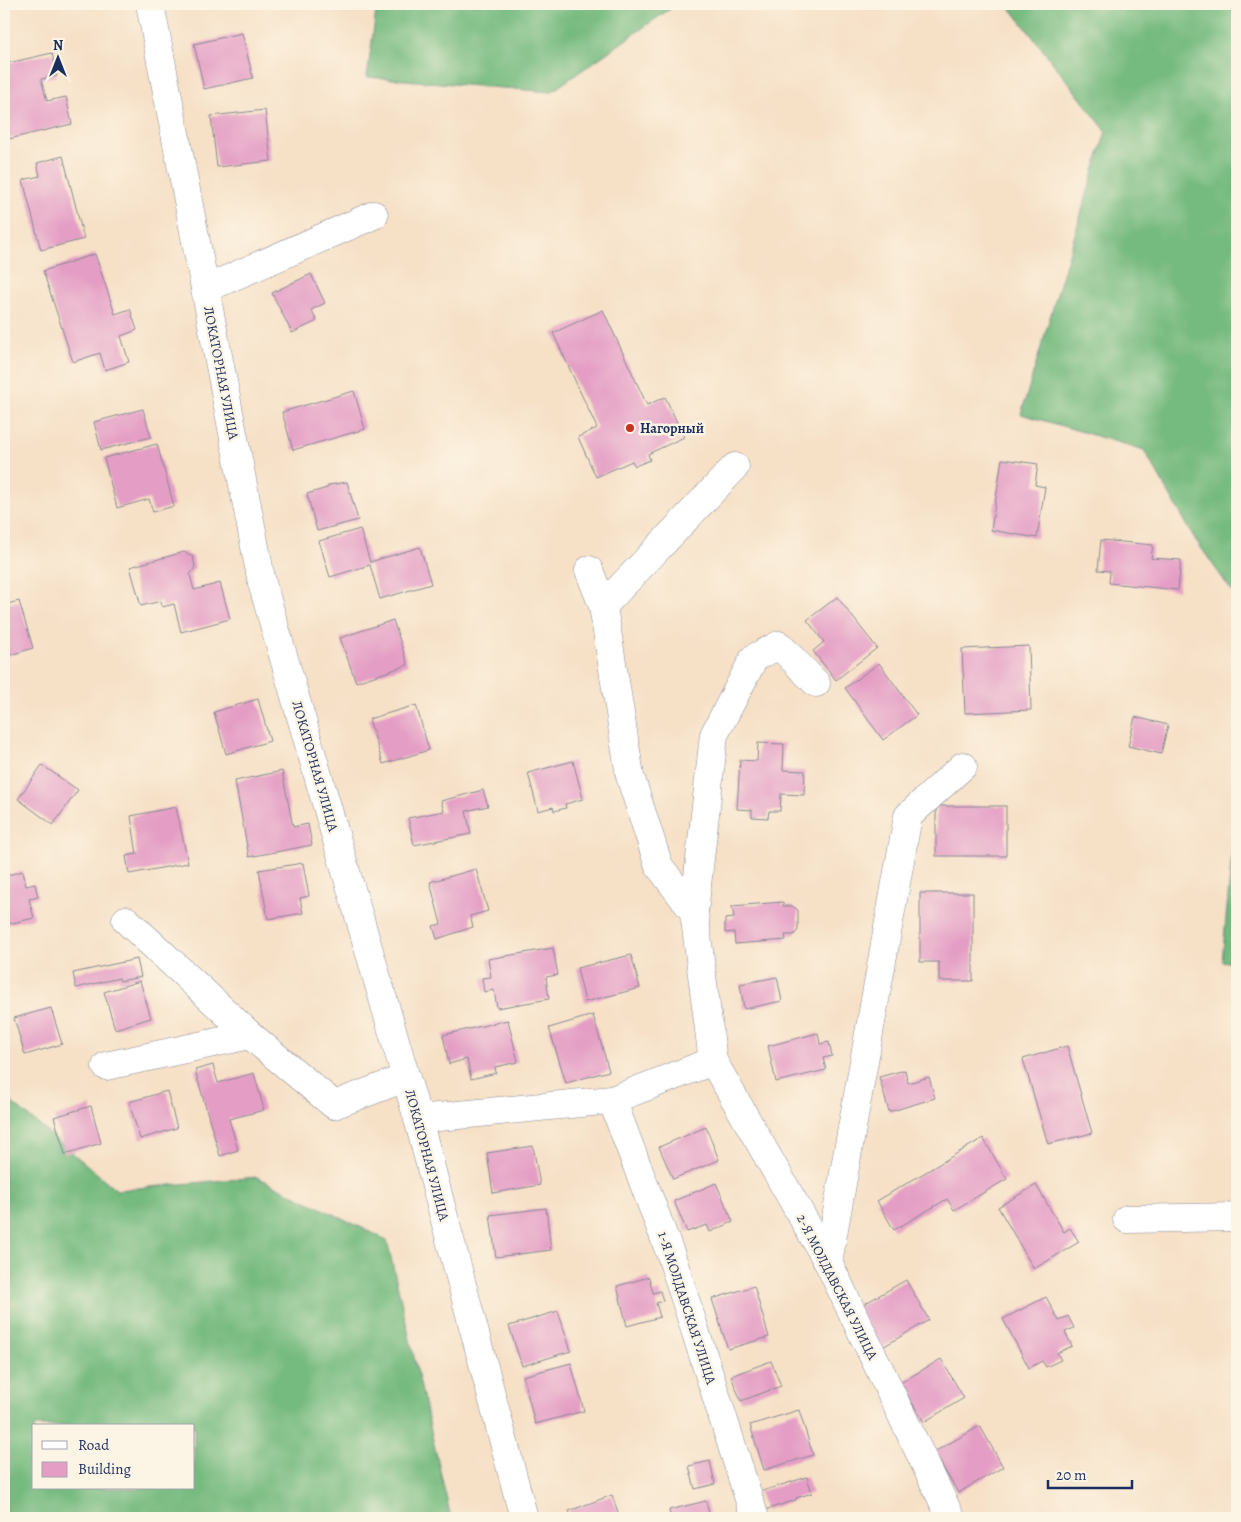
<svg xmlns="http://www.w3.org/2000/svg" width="1241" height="1522" viewBox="0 0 1241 1522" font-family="Alegreya,serif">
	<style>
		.forest { fill: #74ba7e; stroke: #48746e; fill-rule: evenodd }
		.building { fill: #e49ec5 }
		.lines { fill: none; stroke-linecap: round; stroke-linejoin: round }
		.minor-casing { stroke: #888892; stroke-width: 29 }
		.minor { stroke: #fff; stroke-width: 28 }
		.poi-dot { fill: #c8321e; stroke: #fcf5e5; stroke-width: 2 }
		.labels { text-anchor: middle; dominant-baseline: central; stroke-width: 5; stroke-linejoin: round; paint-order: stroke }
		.street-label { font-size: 14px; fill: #1b2f5e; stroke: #fcf5e5 }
		.poi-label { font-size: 14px; font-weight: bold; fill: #1b2f5e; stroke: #fcf5e5; text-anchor: start }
	</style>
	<rect width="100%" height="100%" fill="#fcf5e5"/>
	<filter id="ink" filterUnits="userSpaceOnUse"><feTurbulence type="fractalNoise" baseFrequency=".02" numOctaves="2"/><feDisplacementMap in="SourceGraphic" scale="10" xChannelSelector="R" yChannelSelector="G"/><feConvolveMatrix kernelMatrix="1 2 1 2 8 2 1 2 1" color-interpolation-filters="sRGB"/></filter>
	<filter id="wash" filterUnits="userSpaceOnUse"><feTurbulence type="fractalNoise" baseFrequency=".0096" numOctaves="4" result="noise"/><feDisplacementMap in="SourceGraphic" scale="20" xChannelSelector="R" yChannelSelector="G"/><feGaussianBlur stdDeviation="1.12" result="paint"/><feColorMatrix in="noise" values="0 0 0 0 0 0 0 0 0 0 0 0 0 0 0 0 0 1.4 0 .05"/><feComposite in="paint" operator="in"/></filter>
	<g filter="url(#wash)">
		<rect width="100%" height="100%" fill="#f6e0c6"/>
		<g class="forest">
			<polygon points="377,4 677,4 551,92 367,77"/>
			<polygon points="1007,4 1237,4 1237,599 1195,539 1144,450 1021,414 1106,131"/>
			<polygon points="1237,799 1237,964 1222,961"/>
			<path d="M 4,1096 L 117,1190 L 257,1177 L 387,1240 L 451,1518 L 4,1518 ZM 34,1426 L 194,1426 L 194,1488 L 34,1488 Z"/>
		</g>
		<g id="blocks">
			<g class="building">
				<polygon points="242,33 253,78 204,89 194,44"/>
				<polygon points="52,53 57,76 41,79 47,101 66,97 72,124 9,139 4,119 4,64"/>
				<polygon points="265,110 271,161 217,167 211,116"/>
				<polygon points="63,156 84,239 41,250 23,180 40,176 37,163"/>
				<polygon points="95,254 115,314 130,309 137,330 121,336 129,362 105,370 100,353 73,362 43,271"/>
				<polygon points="311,274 325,303 311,310 317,321 292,333 272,293"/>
				<polygon points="603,310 647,405 665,397 684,437 648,454 650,460 635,466 632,461 596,477 578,437 597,428 553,333"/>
				<polygon points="354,391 365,429 293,450 282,412"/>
				<polygon points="143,409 151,437 101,450 94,422"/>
				<polygon points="157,444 174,506 153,512 149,499 117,508 104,458"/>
				<polygon points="1002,459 1038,464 1035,485 1045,487 1037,538 991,530"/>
				<polygon points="347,482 358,520 317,531 307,494 327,488 329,485"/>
				<polygon points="360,529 370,562 420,547 431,584 380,599 370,565 330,577 319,541"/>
				<polygon points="1101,540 1153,545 1151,558 1181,560 1178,590 1109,583 1110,571 1098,570"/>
				<polygon points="184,552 193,557 195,567 190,575 194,590 220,583 230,619 181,632 174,604 162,607 161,601 141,606 130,567"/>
				<polygon points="837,597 877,648 836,680 813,651 824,642 807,620"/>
				<polygon points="19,601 33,648 4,657 4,605"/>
				<polygon points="393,620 408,665 356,682 340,638"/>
				<polygon points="1029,646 1031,710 965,713 962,649"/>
				<polygon points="879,663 917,715 883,740 845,688"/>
				<polygon points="258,699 270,741 226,754 214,712"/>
				<polygon points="416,705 429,750 383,764 369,719"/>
				<polygon points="1135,717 1168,725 1161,754 1128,746"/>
				<polygon points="758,743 784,744 783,770 805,771 804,795 781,794 780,811 769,811 768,818 752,817 752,810 737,809 740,760 757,761"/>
				<polygon points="573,761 583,799 565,804 566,808 554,811 553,807 538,811 528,773"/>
				<polygon points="42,765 78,790 53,825 18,799"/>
				<polygon points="282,771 293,827 308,824 312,845 249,857 235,781"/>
				<polygon points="483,790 488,806 466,811 471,834 414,845 408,818 444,811 441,801"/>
				<rect x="936" y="806" width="70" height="50"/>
				<polygon points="176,807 188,863 129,874 126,856 137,854 131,816"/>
				<polygon points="303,863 309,896 300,898 303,913 268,919 259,870"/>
				<polygon points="476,869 488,911 470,916 473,927 437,939 433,926 441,924 430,882"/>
				<polygon points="23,871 26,886 35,884 38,897 29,899 34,918 4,925 4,876"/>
				<polygon points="920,893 973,893 973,981 939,981 939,962 920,962"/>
				<polygon points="783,902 783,906 792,906 798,910 798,930 794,935 785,935 786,940 735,944 734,932 725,933 725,919 734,918 732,906"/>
				<polygon points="553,948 558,975 546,977 549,999 497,1008 494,990 484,992 482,978 491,977 488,959"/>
				<polygon points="631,955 640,988 585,1002 577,968"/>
				<polygon points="137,959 141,977 120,981 119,978 76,988 73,973"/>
				<polygon points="777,977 782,1001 744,1009 740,984"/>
				<polygon points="140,981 151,1018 115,1029 104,992"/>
				<polygon points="51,1008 62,1044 25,1055 14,1018"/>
				<polygon points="593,1015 609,1071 566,1083 549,1028"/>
				<polygon points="508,1020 518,1062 495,1067 496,1073 471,1079 467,1059 449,1064 443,1035"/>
				<polygon points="818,1033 820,1044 829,1042 832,1056 823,1058 826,1070 776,1082 768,1046"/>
				<polygon points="1067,1046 1092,1133 1048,1144 1023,1059"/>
				<polygon points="213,1065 218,1083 254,1073 264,1110 229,1119 238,1150 220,1156 195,1070"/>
				<polygon points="905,1070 908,1083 929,1077 935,1098 889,1112 879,1077"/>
				<polygon points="167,1091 177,1128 140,1139 129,1102"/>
				<polygon points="91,1106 101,1143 65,1154 54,1117"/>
				<polygon points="706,1127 719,1160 673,1179 659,1147"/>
				<polygon points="983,1138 1007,1179 954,1210 947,1199 894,1230 877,1201"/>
				<polygon points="533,1146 540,1185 493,1193 487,1153"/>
				<polygon points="716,1183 733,1222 710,1232 707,1225 687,1232 674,1201"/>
				<polygon points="1036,1185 1064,1232 1070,1228 1079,1242 1034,1269 998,1207"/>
				<polygon points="546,1208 551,1250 496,1257 490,1215"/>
				<polygon points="649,1277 653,1293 660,1291 663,1301 656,1303 660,1317 627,1326 617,1286"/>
				<polygon points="906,1280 929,1320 881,1348 857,1308"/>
				<polygon points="754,1286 769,1337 728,1349 712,1299"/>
				<polygon points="1046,1297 1059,1321 1068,1316 1074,1328 1065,1332 1072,1346 1057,1353 1061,1360 1046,1367 1042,1361 1029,1368 1003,1319"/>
				<polygon points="558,1311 571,1351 522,1366 509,1326"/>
				<polygon points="941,1359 964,1398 924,1422 900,1383"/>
				<polygon points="771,1361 781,1386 741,1401 731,1376"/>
				<polygon points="571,1363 584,1411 535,1424 523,1376"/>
				<polygon points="799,1410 813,1455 764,1470 750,1425"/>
				<polygon points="980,1426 1003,1467 958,1493 934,1452"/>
				<polygon points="710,1461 715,1484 695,1489 689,1466"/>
				<polygon points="807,1477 812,1493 796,1498 796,1500 765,1510 759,1492"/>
				<polygon points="612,1495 620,1518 572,1518 569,1511"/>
				<polygon points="706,1501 710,1518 671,1518 669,1510"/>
			</g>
		</g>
	</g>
	<g filter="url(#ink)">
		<use href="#blocks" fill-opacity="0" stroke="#888892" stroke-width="1"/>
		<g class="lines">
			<g class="minor-casing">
				<g id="minor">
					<polyline points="150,4 262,583 418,1119 524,1518"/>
					<polyline points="205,289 374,215"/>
					<polyline points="589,570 603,606 630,776 659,866 694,912"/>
					<polyline points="603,606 735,467"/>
					<polyline points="816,683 779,645 754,658 714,735 694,912 713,1061 828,1262 951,1518"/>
					<polyline points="126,920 250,1035 334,1105 405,1078"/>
					<polyline points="106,1066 250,1035"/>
					<polyline points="612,1100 672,1258 755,1518"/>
					<polyline points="418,1119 612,1100 713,1061"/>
					<polyline points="1127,1219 1237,1217"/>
					<polyline points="828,1262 908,816 963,766"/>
				</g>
			</g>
			<use href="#minor" class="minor"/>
		</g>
	</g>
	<circle class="poi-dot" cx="630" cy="428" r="5"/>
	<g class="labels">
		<g class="street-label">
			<text transform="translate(221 373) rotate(79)">ЛОКАТОРНАЯ УЛИЦА</text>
			<text transform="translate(315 766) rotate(74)">ЛОКАТОРНАЯ УЛИЦА</text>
			<text transform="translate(427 1155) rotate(75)">ЛОКАТОРНАЯ УЛИЦА</text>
			<text transform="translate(837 1287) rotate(63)">2-Я МОЛДАВСКАЯ УЛИЦА</text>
			<text transform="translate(687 1308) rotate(72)">1-Я МОЛДАВСКАЯ УЛИЦА</text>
		</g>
		<g class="poi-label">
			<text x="640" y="428">Нагорный</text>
		</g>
	</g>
	<rect width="1241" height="1522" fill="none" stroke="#fcf5e5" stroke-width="20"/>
	<rect x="32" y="1424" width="162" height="65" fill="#fcf5e5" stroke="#a2a6af"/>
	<rect x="42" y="1441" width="25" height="8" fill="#ffffff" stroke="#a2a6af"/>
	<text x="78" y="1450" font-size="15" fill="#1b2f5e">Road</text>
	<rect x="42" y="1462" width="25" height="15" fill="#e49ec5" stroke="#a2a6af"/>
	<text x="78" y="1474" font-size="15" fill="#1b2f5e">Building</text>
	<g transform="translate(58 58)" stroke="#fcf5e5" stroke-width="4" paint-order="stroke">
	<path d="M0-4L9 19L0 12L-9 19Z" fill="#1b2f5e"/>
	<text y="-8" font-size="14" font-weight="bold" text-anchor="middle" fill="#1b2f5e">N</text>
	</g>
	<path d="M1048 1480v8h84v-8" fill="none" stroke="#1b2f5e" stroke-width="2.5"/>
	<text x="1056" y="1480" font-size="15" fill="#1b2f5e" stroke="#fcf5e5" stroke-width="4" paint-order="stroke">20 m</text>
</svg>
